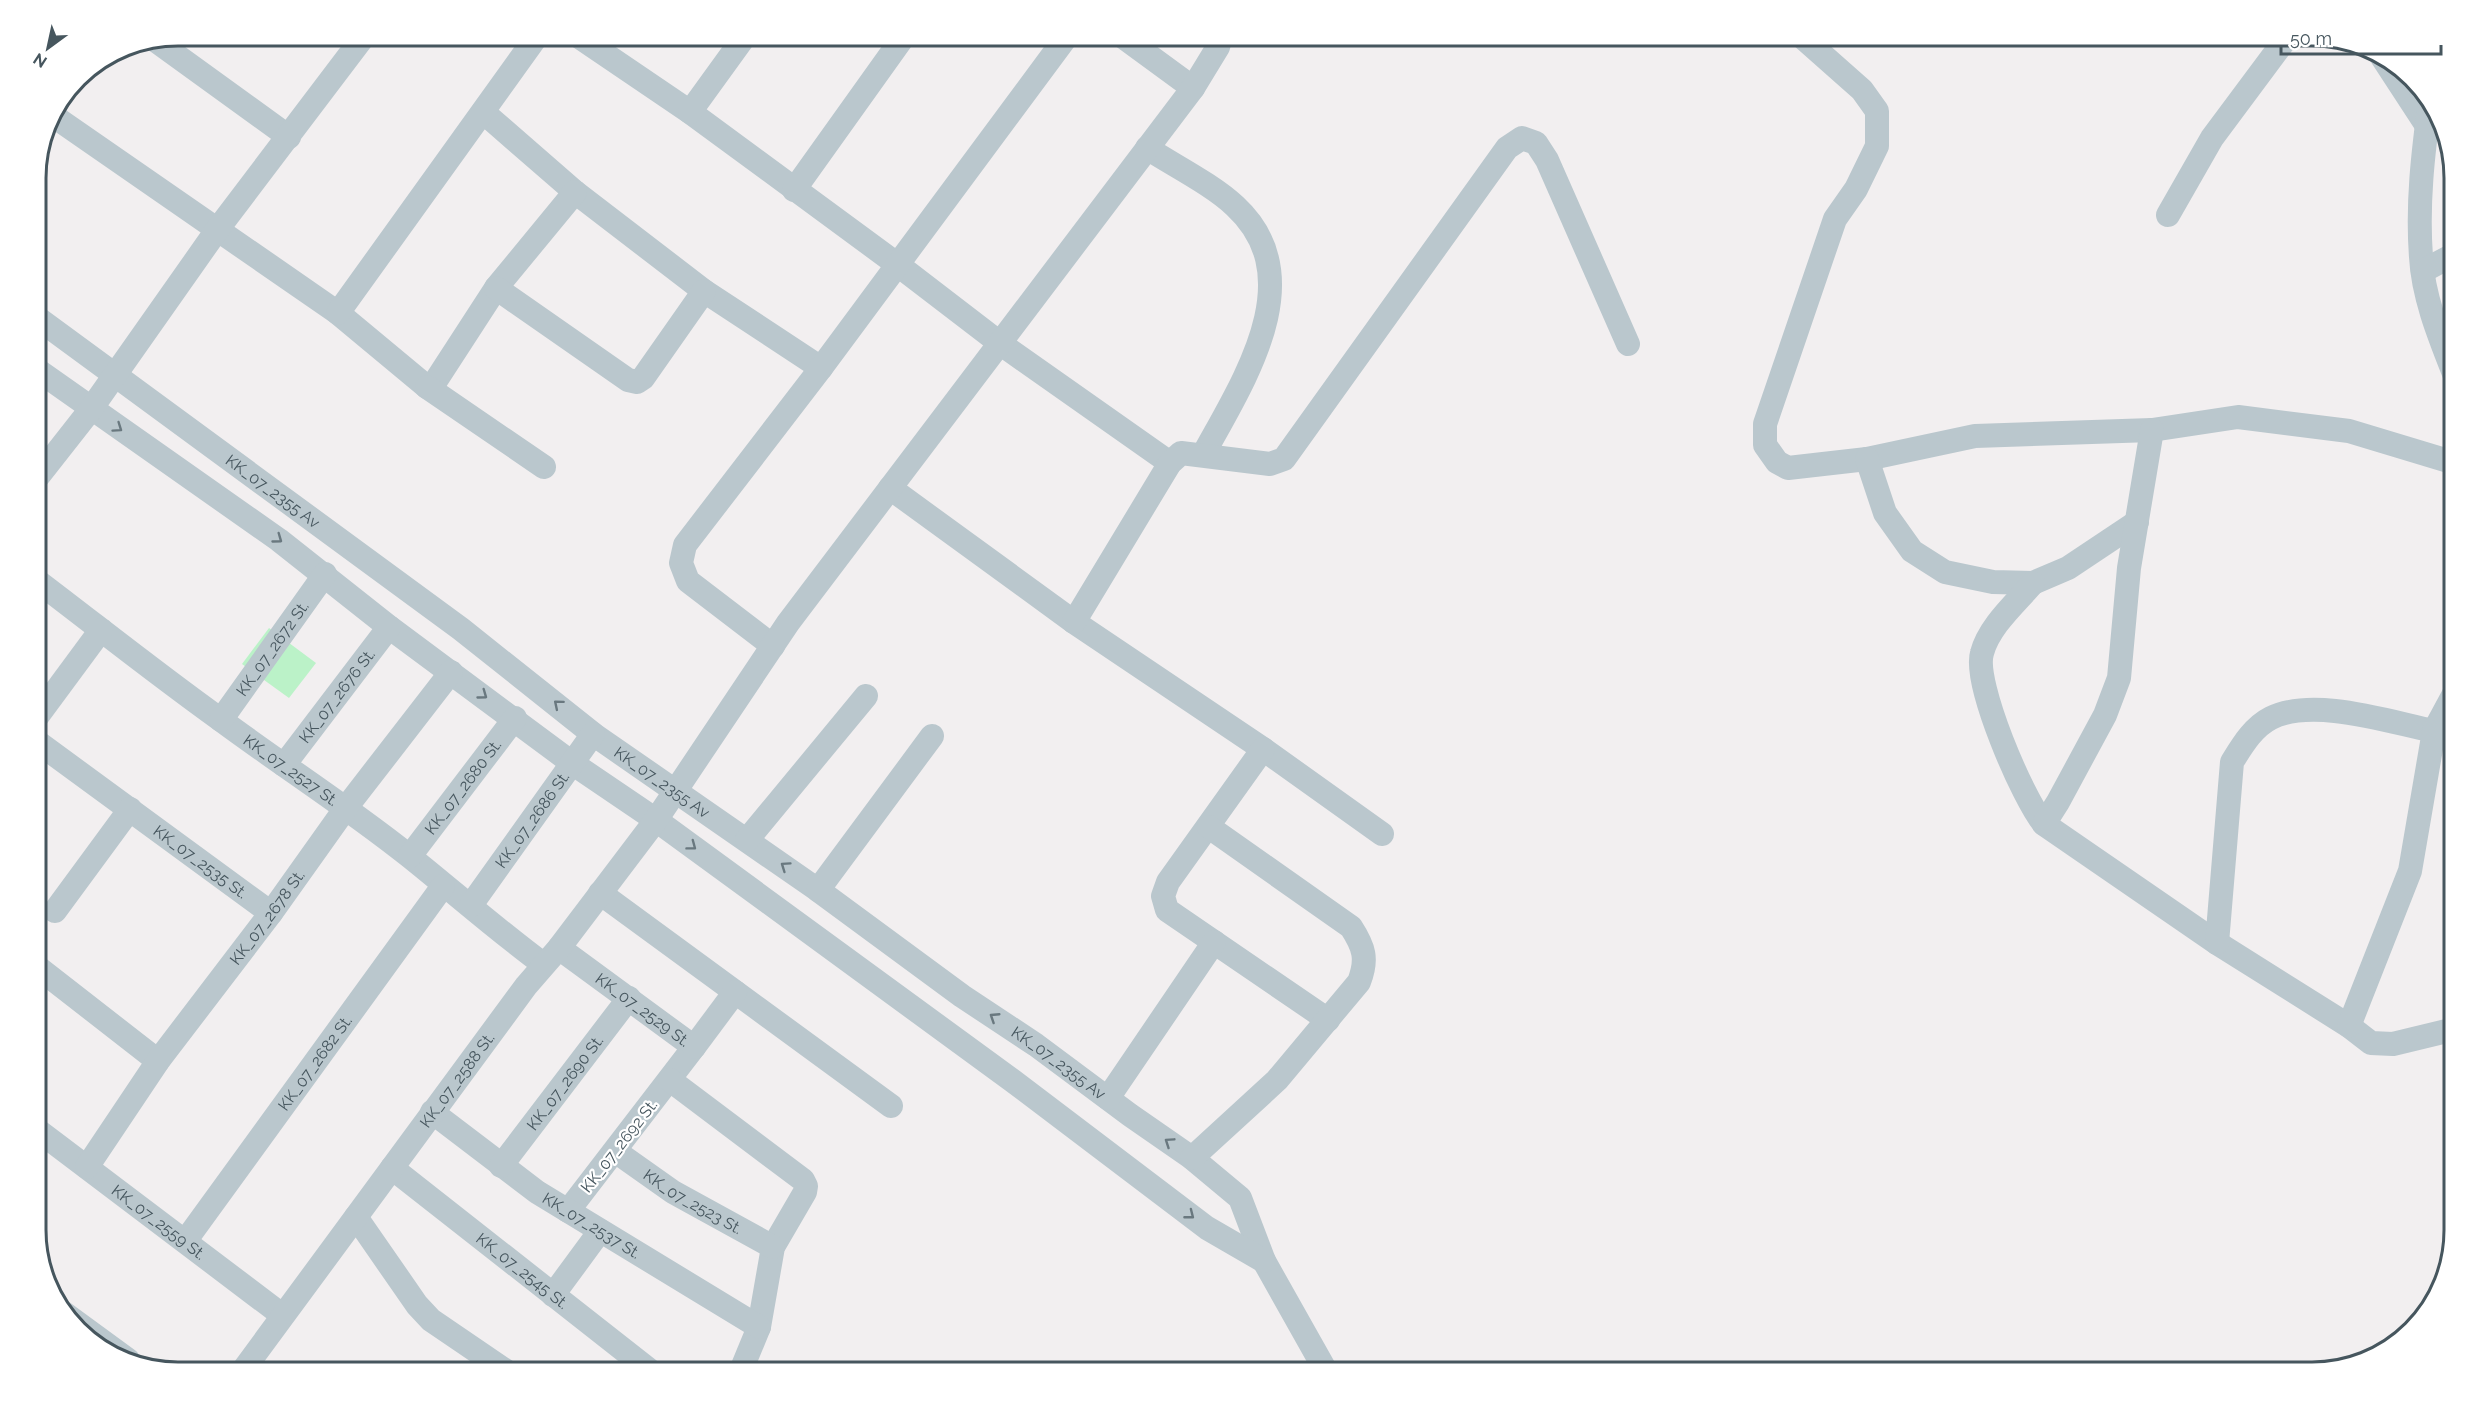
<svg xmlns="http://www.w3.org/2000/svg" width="2491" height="1409" viewBox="0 0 2491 1409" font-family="Raleway,sans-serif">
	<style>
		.green { fill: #bbf2c8 }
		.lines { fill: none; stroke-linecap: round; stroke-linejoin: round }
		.minor { stroke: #bac7cd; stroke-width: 24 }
		.oneway { stroke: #69787f }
		.labels { text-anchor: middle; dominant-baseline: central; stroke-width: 4.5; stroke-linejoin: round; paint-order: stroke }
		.street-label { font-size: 16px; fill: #46565e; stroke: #fff }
		.rim { fill: none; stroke: #46565e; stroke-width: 3 }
	</style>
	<rect width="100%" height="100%" fill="#f2eff0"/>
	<polygon class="green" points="269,628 316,663 289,698 242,664"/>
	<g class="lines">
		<g class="minor">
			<polyline points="578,36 690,112 898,265 1001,344 1170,463"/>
			<polyline points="1122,36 1193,88"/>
			<polyline points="1801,36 1862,90 1877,111 1877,146 1856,189 1835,219 1765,424 1765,445 1777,462 1788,468 1867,459 1975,436 2152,430 2238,417 2349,431 2455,463"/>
			<polyline points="155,40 289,137"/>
			<polyline points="2380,54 2427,126"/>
			<path d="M 2430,101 C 2423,153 2417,204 2421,257 C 2423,297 2440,338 2455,376"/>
			<polyline points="483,112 575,192 704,291 821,368"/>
			<polyline points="690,112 745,36"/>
			<polyline points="52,115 338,313 427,387 435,382 496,288 575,192"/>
			<path d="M 1147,148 C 1173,165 1213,185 1235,206 C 1313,278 1242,383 1203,455"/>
			<polyline points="794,190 904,36"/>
			<polyline points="2168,215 2212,138 2288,36"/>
			<polyline points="2423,271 2455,254"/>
			<polyline points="496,288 628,380 637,382 643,378 704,291"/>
			<polyline points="338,313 537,36"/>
			<path id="s1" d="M 36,317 L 461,629 L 593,734 L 818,890 L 962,996 L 1036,1045 L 1130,1115 L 1192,1158 L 1240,1198 L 1264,1261 L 1327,1373"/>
			<polyline points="36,369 279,540 389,627 572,763 656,820 1013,1081 1207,1228 1264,1261"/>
			<polyline points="427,387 544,467"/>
			<polyline points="1867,459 1885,513 1912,551 1945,572 1993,582 2033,583 2068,568 2137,522"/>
			<polyline points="36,479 91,409 217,230 364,36"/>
			<polyline points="890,488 1074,622 1263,749 1382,834"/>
			<path id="s2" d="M 36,580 C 98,627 158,675 221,720 C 283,766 349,808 409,856 C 454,892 497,930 543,964"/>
			<path d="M 2033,583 C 2016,603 1989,626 1982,653 C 1973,683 2023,799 2044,824 L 2217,943 L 2349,1026 L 2371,1043 L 2393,1044 L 2455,1029"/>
			<polyline points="1074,622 1170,463 1181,453 1270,464 1284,459 1507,148 1522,138 1536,143 1547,160 1628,344"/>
			<polyline points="773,646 688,581 681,563 685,545 821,368 1067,36"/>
			<polyline points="36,718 101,630"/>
			<path id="s3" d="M 221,720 L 325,574"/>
			<path id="s4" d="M 36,741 L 271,913"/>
			<polyline points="1263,749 1168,882 1163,896 1167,910 1328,1020"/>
			<path id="s5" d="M 284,765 L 389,627"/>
			<polyline points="2044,824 2058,802 2105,715 2119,678 2129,568 2152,430"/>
			<polyline points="747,840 866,696"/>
			<path id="s6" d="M 410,856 L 515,718"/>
			<polyline points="818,890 932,736"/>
			<polyline points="600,893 891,1106"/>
			<path id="s7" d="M 471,905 L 593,734"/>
			<polyline points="55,911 130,809"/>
			<path d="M 2217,943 L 2232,762 C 2242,746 2253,727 2271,718 C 2314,697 2389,722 2434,731"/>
			<path id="s8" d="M 559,948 L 694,1047 L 568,1211"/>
			<polyline points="36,966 158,1061"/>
			<polyline points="2349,1026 2410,871 2434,731 2455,692"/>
			<polyline points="694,1047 735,992"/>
			<polyline points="670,1080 803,1180 806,1186 805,1192 773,1247 759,1327 740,1373"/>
			<polyline points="1108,1098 1214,942"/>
			<path id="s9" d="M 432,1112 L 537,1192 L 759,1327"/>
			<path id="s10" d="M 36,1129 L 282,1315"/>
			<path id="s11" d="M 615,1151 L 673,1192 L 773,1247"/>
			<path d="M 1192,1158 L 1277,1080 L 1359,982 C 1368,959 1364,947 1351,927 L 1209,827"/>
			<path id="s12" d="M 501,1166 L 629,998"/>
			<path id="s13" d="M 87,1167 L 158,1061 L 271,913 L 345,809 L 451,672"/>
			<path id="s14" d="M 392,1168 L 653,1373"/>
			<polyline points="356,1217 417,1305 431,1320 509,1373"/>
			<path id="s15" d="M 186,1240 L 443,886"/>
			<polyline points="553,1295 600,1231"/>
			<polyline points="61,1311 128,1360"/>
			<path id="s16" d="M 241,1373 L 526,986 L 559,948 L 656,820 L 788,623 L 1193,88 L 1218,47 L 1221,36"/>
		</g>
	</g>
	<defs><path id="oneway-chevron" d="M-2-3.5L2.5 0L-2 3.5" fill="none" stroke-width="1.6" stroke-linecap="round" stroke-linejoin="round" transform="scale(1.5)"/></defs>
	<g class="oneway">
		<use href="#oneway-chevron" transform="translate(118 428) rotate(35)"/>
		<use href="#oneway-chevron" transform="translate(278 539) rotate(36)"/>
		<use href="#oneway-chevron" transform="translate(483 695) rotate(36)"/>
		<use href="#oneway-chevron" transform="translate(558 704) rotate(-140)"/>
		<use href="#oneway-chevron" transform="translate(692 846) rotate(37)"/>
		<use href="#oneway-chevron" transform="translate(785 866) rotate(-145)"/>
		<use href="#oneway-chevron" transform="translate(994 1017) rotate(-147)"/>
		<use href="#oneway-chevron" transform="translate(1169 1142) rotate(-146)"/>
		<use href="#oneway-chevron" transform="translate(1190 1215) rotate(38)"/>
	</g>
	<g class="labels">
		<g class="street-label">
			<text stroke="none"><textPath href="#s1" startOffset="294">KK_07_2355 Av</textPath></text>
			<text stroke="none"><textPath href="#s3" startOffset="88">KK_07_2672 St.</textPath></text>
			<text stroke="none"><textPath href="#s5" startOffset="87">KK_07_2676 St.</textPath></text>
			<text stroke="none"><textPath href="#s2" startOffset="318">KK_07_2527 St.</textPath></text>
			<text stroke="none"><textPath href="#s1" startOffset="780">KK_07_2355 Av</textPath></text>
			<text stroke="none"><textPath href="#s6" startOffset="87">KK_07_2680 St.</textPath></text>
			<text stroke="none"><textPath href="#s7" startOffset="105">KK_07_2686 St.</textPath></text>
			<text stroke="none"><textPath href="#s4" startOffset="204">KK_07_2535 St.</textPath></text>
			<text stroke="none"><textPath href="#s13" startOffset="308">KK_07_2678 St.</textPath></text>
			<text stroke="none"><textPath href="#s8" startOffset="104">KK_07_2529 St.</textPath></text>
			<text stroke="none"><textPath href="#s15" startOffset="219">KK_07_2682 St.</textPath></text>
			<text stroke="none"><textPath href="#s1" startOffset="1266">KK_07_2355 Av</textPath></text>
			<text stroke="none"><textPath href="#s16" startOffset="364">KK_07_2588 St.</textPath></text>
			<text stroke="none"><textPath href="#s12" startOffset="105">KK_07_2690 St.</textPath></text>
			<text transform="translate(619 1146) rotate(-52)">KK_07_2692 St.</text>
			<text stroke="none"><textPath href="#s11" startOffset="93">KK_07_2523 St.</textPath></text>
			<text stroke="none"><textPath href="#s10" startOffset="154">KK_07_2559 St.</textPath></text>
			<text stroke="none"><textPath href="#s9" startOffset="196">KK_07_2537 St.</textPath></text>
			<text stroke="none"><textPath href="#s14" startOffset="166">KK_07_2545 St.</textPath></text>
		</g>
	</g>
	<path d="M0 0H2491V1409H0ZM178 46H2312A132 132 0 0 1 2444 178V1230A132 132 0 0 1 2312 1362H178A132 132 0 0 1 46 1230V178A132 132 0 0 1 178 46Z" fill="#fff" fill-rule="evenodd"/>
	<path class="rim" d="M178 46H2312A132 132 0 0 1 2444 178V1230A132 132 0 0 1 2312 1362H178A132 132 0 0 1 46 1230V178A132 132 0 0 1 178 46Z"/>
	<g transform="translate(48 48) rotate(213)" stroke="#ffffff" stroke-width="4.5" paint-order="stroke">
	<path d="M0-4.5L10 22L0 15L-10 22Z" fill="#46565e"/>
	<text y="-9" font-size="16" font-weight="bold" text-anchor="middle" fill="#46565e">N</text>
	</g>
	<path d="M2281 45v9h160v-9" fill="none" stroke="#46565e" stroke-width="3"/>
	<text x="2290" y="45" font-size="18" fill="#46565e" stroke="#ffffff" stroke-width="4.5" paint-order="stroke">50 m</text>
</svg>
